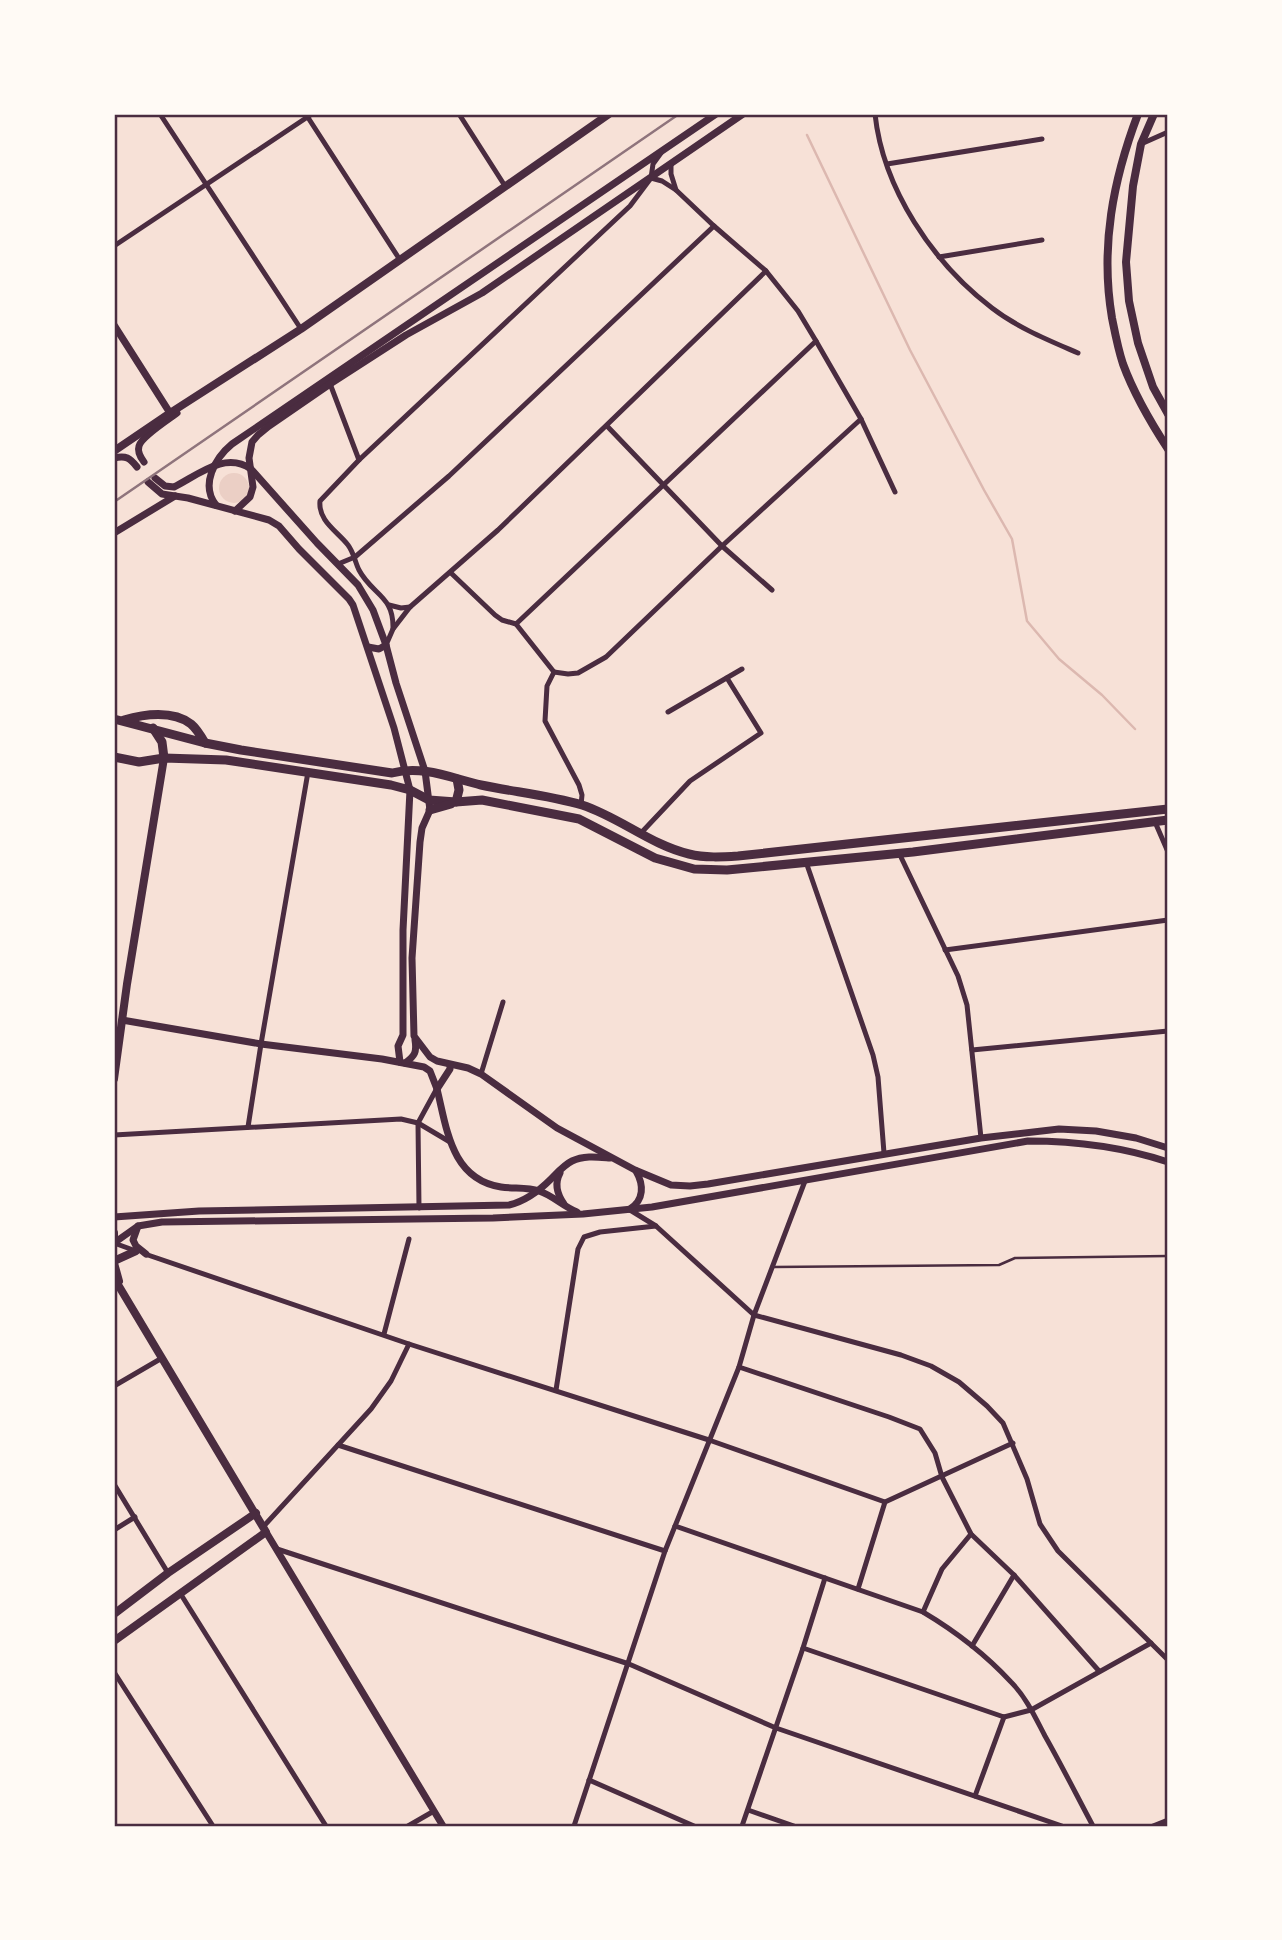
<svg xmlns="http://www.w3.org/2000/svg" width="1282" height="1940" viewBox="0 0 1282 1940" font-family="'Open Sans',sans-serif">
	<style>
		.green { fill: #ebcfc5 }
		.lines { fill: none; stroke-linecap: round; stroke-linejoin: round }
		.stream { stroke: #dcb8b0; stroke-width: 2.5 }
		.service { stroke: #4a2c40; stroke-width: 2.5 }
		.minor { stroke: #4a2c40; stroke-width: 5 }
		.tertiary { stroke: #4a2c40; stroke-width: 7 }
		.secondary { stroke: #4a2c40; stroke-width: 8 }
		.primary { stroke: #4a2c40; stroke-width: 9 }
		.rail { stroke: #8f747c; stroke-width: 2.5 }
		.neatline { fill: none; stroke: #4a2c40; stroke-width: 2.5 }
	</style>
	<rect width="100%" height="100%" fill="#f7e1d7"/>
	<circle class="green" cx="234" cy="488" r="15"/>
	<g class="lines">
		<polyline class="stream" points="807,135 910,350 984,490 1012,539 1027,621 1059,659 1102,695 1135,729"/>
		<polyline class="service" points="774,1267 999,1265 1015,1258 1168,1256"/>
		<g class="minor">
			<polyline points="160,114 301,329"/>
			<polyline points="459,114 505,186"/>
			<path d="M 875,114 C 883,189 933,263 992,308 C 1018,328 1048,340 1078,353"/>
			<polyline points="307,116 400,260"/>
			<polyline points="1141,144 1168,132"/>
			<polyline points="671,164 671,174 676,190"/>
			<polyline points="887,164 1042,139"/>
			<polyline points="651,178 662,181 676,190 714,226 766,271 798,311 816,341 861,419 895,492"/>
			<polyline points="114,246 312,114"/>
			<polyline points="939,257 1042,240"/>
			<polyline points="329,381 359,460"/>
			<polyline points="607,426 722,546 772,590"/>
			<polyline points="338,564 355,557 449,476 714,226"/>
			<polyline points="451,573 495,615 502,620 516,624 554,672"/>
			<polyline points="389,605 401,608 410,607"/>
			<polyline points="516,624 816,341"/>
			<path d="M 393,629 C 394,595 372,595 359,570 C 355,562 354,553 348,545 C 337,531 318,521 320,501 L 359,460 L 630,206 L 651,178 L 653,164 L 661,153"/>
			<polyline points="386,645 393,629 410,607 498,530 766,271"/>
			<polyline points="554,672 568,674 578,673 606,657 722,546 861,419"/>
			<polyline points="554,672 547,686 545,721 579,785 582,795 581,805"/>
			<polyline points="668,712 742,669"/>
			<polyline points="1155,822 1168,852"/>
			<polyline points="641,833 690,781 761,733 727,678"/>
			<polyline points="899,853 958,976 967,1005 981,1138"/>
			<polyline points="806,862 873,1055 878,1077 884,1153"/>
			<polyline points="945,950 1168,920"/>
			<polyline points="972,1050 1168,1031"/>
			<polyline points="481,1074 503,1002"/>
			<polyline points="248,1127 261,1044 308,772"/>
			<polyline points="114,1135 401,1119 418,1123 450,1142"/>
			<polyline points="419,1208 418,1123 436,1090"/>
			<polyline points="630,1210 656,1226 754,1315 901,1355 931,1366 959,1382 987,1406 1003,1423 1027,1479 1040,1524 1058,1551 1168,1660"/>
			<polyline points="114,1243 136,1251"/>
			<polyline points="145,1254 409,1344 709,1440 885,1502"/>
			<polyline points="384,1334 409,1239"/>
			<polyline points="739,1367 889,1417 920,1429 935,1453 942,1477 971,1534 1014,1575 1099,1671"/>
			<polyline points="114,1386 162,1358"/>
			<polyline points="556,1390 578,1249 584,1237 600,1232 656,1226"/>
			<polyline points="338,1445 665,1551"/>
			<polyline points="114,1484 168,1573"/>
			<path d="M 675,1526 L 923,1612 C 955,1631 985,1654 1011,1682 C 1026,1697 1035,1717 1045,1736 C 1062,1766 1077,1796 1093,1826"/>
			<polyline points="263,1527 371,1409 391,1381 409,1344"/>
			<polyline points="114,1530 135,1517"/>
			<polyline points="277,1549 629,1664 776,1728 1062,1826"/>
			<polyline points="858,1589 885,1502 1013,1443"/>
			<polyline points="180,1593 326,1826"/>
			<polyline points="923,1612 942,1569 971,1534"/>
			<polyline points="972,1646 1014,1575"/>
			<polyline points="803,1648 1004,1717"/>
			<polyline points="114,1672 213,1826"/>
			<polyline points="1004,1717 1031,1710 1151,1643"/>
			<polyline points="589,1780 694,1826"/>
			<polyline points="975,1796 1004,1717"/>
			<polyline points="748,1810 794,1826"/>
			<polyline points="408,1826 434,1811"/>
			<polyline points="574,1826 665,1551 739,1367 754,1315 805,1181"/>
			<polyline points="742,1826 803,1648 825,1578"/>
			<polyline points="1153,1826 1168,1820"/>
		</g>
		<g class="tertiary">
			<polyline points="114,325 170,413"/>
			<path d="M 114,458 C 126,455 130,458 137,467"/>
			<path d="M 144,462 C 141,458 137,452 139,446 C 141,437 169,419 177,413"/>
			<path d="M 155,478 L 165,486 L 174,487 C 198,475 225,451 251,469 L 317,543 L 358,585 L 373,610 L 386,645 L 396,683 L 425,771 L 430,810 L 422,828 L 420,842 L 412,958 L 414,1036 L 430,1057 L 437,1061 L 468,1068 L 481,1074 L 557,1128 L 635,1170 L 671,1185 L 690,1186 L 708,1184 L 981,1138 L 1059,1129 L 1096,1131 L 1136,1138 L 1168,1148"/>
			<polyline points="148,482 162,494 188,498 269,520 279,526 299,549 349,599 353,605 394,728 410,790 403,930 403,1035 398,1046 400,1062"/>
			<path d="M 216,505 C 200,485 215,458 232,444 L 716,114"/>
			<polyline points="235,511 250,497 253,487 249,458 252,442 258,435 269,426 330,384 406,335 482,293 743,114"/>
			<polyline points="114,533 175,496"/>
			<polyline points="368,647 379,649 386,645"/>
			<polyline points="122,1020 261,1044 382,1059 424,1067 430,1071 437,1089"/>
			<path d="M 405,1063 C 415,1056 417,1052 415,1040"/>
			<path d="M 450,1065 L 450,1069 L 437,1089 C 447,1129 451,1179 501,1187 C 513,1189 527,1187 539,1191 C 552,1195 564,1207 577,1212"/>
			<path d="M 560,1173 C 554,1184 557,1194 564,1204"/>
			<path d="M 630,1209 C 644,1200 644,1185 636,1171"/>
			<path d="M 114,1217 L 199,1211 L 509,1205 C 526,1201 539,1191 551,1179 C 558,1172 564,1165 572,1161 C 584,1155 598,1157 610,1158"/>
			<polyline points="138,1226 133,1240 136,1246 146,1254"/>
			<path d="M 114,1243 L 138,1226 L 162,1222 L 493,1218 L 583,1214 L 652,1207 L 1028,1141 C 1075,1141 1123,1147 1168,1162"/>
			<polyline points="266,1532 443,1826"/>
		</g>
		<g class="secondary">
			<path d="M 1138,114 C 1113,180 1100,247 1112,318 C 1115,333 1118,349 1123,364 C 1134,394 1151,423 1168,449"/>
			<polyline points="1154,114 1141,144 1133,186 1126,262 1129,301 1138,343 1153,387 1168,414"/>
			<polyline points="114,451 170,413 301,329 609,114"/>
			<polyline points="114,1079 127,984 164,758"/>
			<polyline points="114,1233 114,1242"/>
			<polyline points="114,1261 136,1251"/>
			<polyline points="114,1263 119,1281"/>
			<polyline points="114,1278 266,1532 114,1641"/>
			<polyline points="114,1614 168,1573 256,1513"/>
		</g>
		<g class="primary">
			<path d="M 114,719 L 205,743 L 241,750 L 392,773 C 423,765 451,778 481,785 C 514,792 549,795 582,805 C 619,817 651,845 689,854 C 705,858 722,857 738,856 L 1168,809"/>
			<path d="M 124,720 C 144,714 173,710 191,724 C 197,729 201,736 205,743"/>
			<polyline points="153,728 162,742 164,758"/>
			<polyline points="114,757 139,762 164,758 226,760 391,785 410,790 429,800 456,802 482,800 579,819 655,858 694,869 727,870 913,852 1168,820"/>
			<polyline points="456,802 459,790 457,779"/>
			<polyline points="430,810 451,804"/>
		</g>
		<polyline class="rail" points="114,502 679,114"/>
	</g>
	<rect width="1282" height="1940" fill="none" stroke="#fffaf5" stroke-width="231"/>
	<rect x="116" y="116" width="1050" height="1709" class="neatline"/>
</svg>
